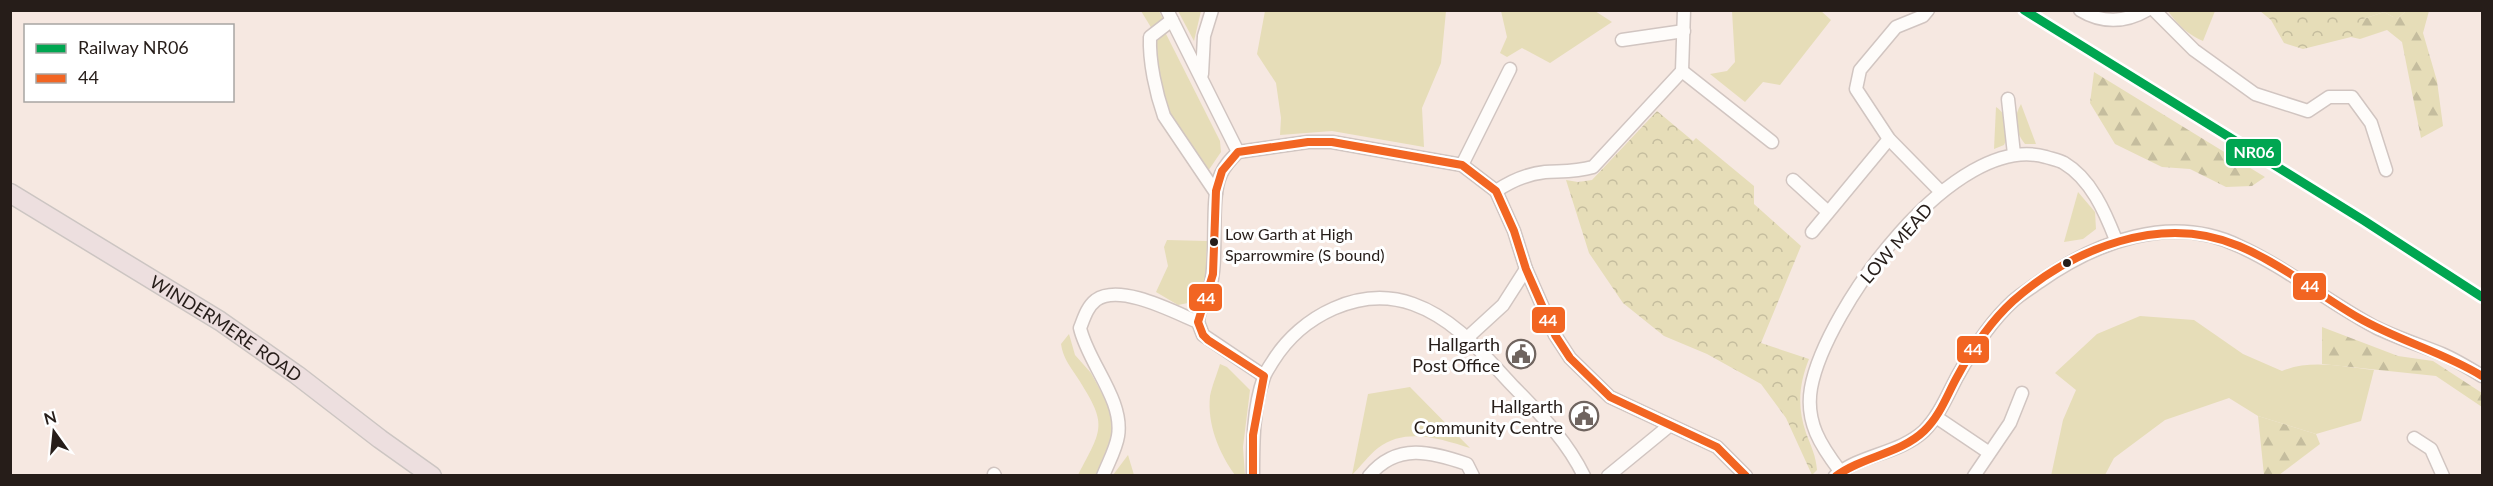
<svg xmlns="http://www.w3.org/2000/svg" width="2493" height="486" viewBox="0 0 2493 486" font-family="Lato,sans-serif">
	<style>
		.grass { fill: #e6ddb8 }
		.forest { fill: url(#forest-firs) }
		.park { fill: url(#park-crowns) }
		.lines { fill: none; stroke-linecap: round; stroke-linejoin: round }
		.minor-casing { stroke: #d1c5c1; stroke-width: 15 }
		.highway-casing { stroke: #ccc5c2; stroke-width: 21 }
		.minor { stroke: #fefcfa; stroke-width: 12 }
		.highway { stroke: #eddfdf; stroke-width: 18 }
		.bus-1-casing { stroke: #fff; stroke-width: 12 }
		.bus-1 { stroke: #f26522; stroke-width: 8 }
		.rail-1-casing { stroke: #fff; stroke-width: 14 }
		.rail-1 { stroke: #00a651; stroke-width: 9 }
		.bus-dot { fill: #261d19; stroke: #fff; stroke-width: 2 }
		.labels { text-anchor: middle; dominant-baseline: central; stroke-width: 6; stroke-linejoin: round; paint-order: stroke }
		.bus-label { font-size: 16px; fill: #261d19; stroke: #fff; text-anchor: start }
		.street-label { font-size: 18px; fill: #261d19; stroke: #fff }
		.poi-label { font-size: 18px; fill: #261d19; stroke: #fff; text-anchor: end }
		.line-badge { stroke: #fff; stroke-width: 2 }
		.badge-label { font-size: 16px; text-anchor: middle; font-weight: bold; fill: #fff }
	</style>
	<defs>
		<pattern id="forest-firs" width="22" height="20" patternUnits="userSpaceOnUse" patternTransform="scale(1.5)"><rect width="22" height="20" fill="#e6ddb8"/><path d="M5 1l3.5 6h-7zM16 11l3.5 6h-7z" fill="#c5bd9e"/></pattern>
		<pattern id="park-crowns" width="20" height="18" patternUnits="userSpaceOnUse" patternTransform="scale(1.5)"><rect width="20" height="18" fill="#e6ddb8"/><path d="M2 6a3 3 0 1 1 6 0M12 15a3 3 0 1 1 6 0" fill="none" stroke="#c5bd9e"/></pattern>
	</defs>
	<rect width="100%" height="100%" fill="#f6e8e1"/>
	<g class="grass">
		<polygon points="1141,11 1159,11 1164,21 1152,29"/>
		<polygon points="1178,11 1201,11 1194,41"/>
		<polygon points="1265,11 1446,11 1441,63 1422,108 1424,147 1332,131 1280,135 1281,118 1276,83 1257,54"/>
		<polygon points="1501,11 1595,11 1612,22 1550,63 1522,48 1507,57 1500,53 1507,37"/>
		<polygon points="1732,11 1821,11 1831,20 1780,85 1763,82 1745,102 1710,74 1727,71 1735,62"/>
		<path d="M 2168,11 L 2215,11 L 2203,41 C 2188,35 2177,24 2168,11 Z"/>
		<polygon points="1164,30 1220,141 1221,152 1208,171 1167,108 1153,46 1154,37"/>
		<path d="M 2021,104 L 2036,144 L 2025,144 C 2015,132 2013,117 2021,104 Z"/>
		<path d="M 1996,107 C 2008,114 2010,133 2004,145 L 1994,149 Z"/>
		<polygon points="2078,192 2095,212 2096,229 2083,239 2064,242"/>
		<path d="M 1167,240 L 1207,241 C 1206,261 1208,284 1198,301 L 1178,305 L 1156,292 L 1168,266 L 1164,247 Z"/>
		<path d="M 2140,316 L 2194,320 L 2243,354 L 2282,371 C 2311,359 2343,367 2374,370 L 2361,421 L 2316,434 L 2258,416 L 2229,398 L 2165,420 L 2114,458 L 2105,475 L 2051,476 L 2063,420 L 2076,390 L 2055,373 L 2097,334 Z"/>
		<path d="M 1069,334 L 1075,355 L 1091,373 L 1112,412 L 1112,436 L 1096,475 L 1078,475 C 1103,428 1108,425 1077,377 C 1070,366 1063,358 1061,344 Z"/>
		<path d="M 1220,364 L 1227,367 L 1250,390 L 1243,447 L 1245,475 L 1235,475 C 1219,453 1207,424 1210,396 C 1212,386 1217,374 1220,364 Z"/>
		<path d="M 1410,387 L 1470,448 C 1440,439 1406,427 1378,448 C 1369,455 1360,467 1352,475 L 1368,394 Z"/>
		<polygon points="1128,455 1134,475 1113,475"/>
	</g>
	<g class="forest">
		<polygon points="2406,11 2429,11 2423,33 2437,81 2443,126 2421,138 2402,42 2387,30 2360,39 2360,20 2384,12 2397,19"/>
		<polygon points="2094,72 2265,177 2252,186 2226,187 2190,169 2162,167 2115,144 2090,103"/>
		<polygon points="2322,327 2398,356 2433,361 2482,393 2482,407 2436,376 2322,364"/>
		<polygon points="2258,416 2316,434 2320,444 2279,475 2264,475"/>
	</g>
	<g class="park">
		<polygon points="2260,11 2406,11 2397,19 2384,12 2360,20 2360,39 2351,37 2303,49 2284,43 2271,20"/>
		<path d="M 1657,111 L 1693,141 L 1696,138 L 1754,186 L 1754,204 L 1801,246 L 1761,343 L 1809,359 C 1799,384 1797,407 1806,433 C 1811,446 1816,456 1817,470 L 1812,475 L 1786,418 L 1761,384 L 1707,354 L 1664,336 L 1623,303 L 1589,253 L 1566,180 L 1578,182 L 1592,180 Z"/>
	</g>
	<g class="lines">
		<g class="minor-casing">
			<g id="minor">
				<polyline points="1167,10 1238,152"/>
				<polyline points="1928,10 1923,16 1896,27 1860,70 1856,89 1889,139 1941,192"/>
				<path d="M 2080,10 C 2101,23 2125,23 2147,10"/>
				<polyline points="2154,10 2194,50 2255,94 2308,111 2329,97 2352,97 2371,123 2386,170"/>
				<path d="M 1172,20 L 1150,37 C 1149,62 1156,93 1164,116 L 1216,193"/>
				<polyline points="1622,40 1684,31"/>
				<polyline points="1682,71 1772,142"/>
				<polyline points="1202,74 1204,36 1212,10"/>
				<polyline points="2008,99 2014,154"/>
				<polyline points="1462,165 1510,69"/>
				<polyline points="1793,180 1828,212"/>
				<path d="M 1496,191 C 1511,181 1526,174 1545,172 C 1562,171 1576,172 1593,167 L 1682,71 L 1684,10"/>
				<polyline points="1812,232 1889,139"/>
				<path d="M 1198,322 C 1198,309 1206,301 1210,288 C 1219,256 1209,199 1221,174 C 1225,165 1231,159 1238,152 L 1308,142 L 1332,142 L 1462,165 L 1496,191 L 1514,231 L 1526,269 L 1555,335 L 1570,358 L 1610,397 L 1717,447 L 1746,476"/>
				<polyline points="1467,338 1503,305 1526,269"/>
				<polyline points="1936,417 1988,452"/>
				<polyline points="2414,438 2431,449 2443,476"/>
				<path d="M 1840,471 C 1821,446 1805,422 1811,388 C 1825,310 1955,130 2046,157 C 2052,159 2059,160 2064,163 C 2091,179 2105,212 2116,240"/>
				<polyline points="994,474 995,476"/>
				<path d="M 1103,476 C 1108,463 1116,449 1118,436 C 1124,400 1088,363 1080,328 C 1084,318 1087,307 1096,300 C 1120,283 1174,312 1198,322 L 1203,335 L 1264,376"/>
				<path d="M 1253,476 C 1253,443 1253,408 1264,377 C 1266,371 1270,366 1273,361 C 1301,316 1360,285 1413,304 C 1455,319 1482,353 1511,384 C 1539,413 1566,439 1584,476"/>
				<path d="M 1369,476 C 1397,442 1432,452 1467,464 L 1473,476"/>
				<polyline points="1608,476 1669,426"/>
				<path d="M 1835,476 C 1861,454 1899,454 1924,431 C 1939,416 1947,396 1957,377 C 1972,350 1990,322 2013,301 C 2021,294 2031,288 2039,282 C 2096,242 2171,213 2239,246 C 2287,268 2328,302 2375,327 C 2397,338 2420,345 2442,354 C 2456,360 2469,368 2482,376"/>
				<polyline points="1974,476 2010,423 2022,393"/>
			</g>
		</g>
		<g class="highway-casing">
			<g id="highway">
				<path id="s1" d="M 10,193 L 220,321 L 297,375 L 380,439 L 432,476"/>
			</g>
		</g>
		<use href="#minor" class="minor"/>
		<use href="#highway" class="highway"/>
		<g class="bus-1-casing">
			<g id="bus-1">
				<polyline points="1253,476 1253,435 1264,376 1208,340 1203,335 1198,322 1213,274 1216,191 1222,171 1238,152 1308,142 1332,142 1462,165 1496,191 1514,231 1526,269 1555,335 1570,358 1610,397 1717,447 1746,476"/>
				<path d="M 1836,476 C 1863,456 1900,454 1924,431 C 1940,416 1947,395 1957,377 C 1972,349 1990,322 2013,301 C 2073,248 2162,213 2239,246 C 2282,264 2319,295 2359,318 C 2399,341 2443,352 2482,376"/>
			</g>
		</g>
		<use href="#bus-1" class="bus-1"/>
		<g class="rail-1-casing">
			<polyline id="rail-1" points="2024,10 2363,220 2482,297"/>
		</g>
		<use href="#rail-1" class="rail-1"/>
	</g>
	<defs>
		<g id="civic-ring" transform="scale(1.5)"><circle r="9.5" fill="#fff" stroke="#6f645f" stroke-width="1.5"/><path d="M-.6-6.5H3V-4.5H.6V-3L4-1V1h2V6H-6V1h2V-1L-.6-3ZM-1.2 2.5V6h2.4V2.5Z" fill="#6f645f"/></g>
	</defs>
	<g fill-rule="evenodd">
		<use href="#civic-ring" x="1521" y="354"/>
		<use href="#civic-ring" x="1584" y="416"/>
	</g>
	<g class="bus-dot">
		<circle cx="1214" cy="242" r="5"/>
		<circle cx="2067" cy="263" r="5"/>
	</g>
	<g class="labels">
		<g class="bus-label">
			<text x="1225" y="233">Low Garth at High<tspan x="1225" dy="21">Sparrowmire (S bound)</tspan></text>
		</g>
		<g class="street-label">
			<text transform="translate(1896 243) rotate(-49)">LOW MEAD</text>
			<text stroke="none"><textPath href="#s1" startOffset="255">WINDERMERE ROAD</textPath></text>
		</g>
		<g class="poi-label">
			<text x="1500" y="344">Hallgarth<tspan x="1500" dy="21">Post Office</tspan></text>
			<text x="1563" y="406">Hallgarth<tspan x="1563" dy="21">Community Centre</tspan></text>
		</g>
	</g>
	<g class="line-badge">
		<rect x="2225" y="138" width="57" height="29" rx="6" fill="#00a651"/>
		<rect x="2292" y="272" width="35" height="29" rx="6" fill="#f26522"/>
		<rect x="1188" y="283" width="35" height="29" rx="6" fill="#f26522"/>
		<rect x="1531" y="306" width="35" height="28" rx="6" fill="#f26522"/>
		<rect x="1956" y="335" width="34" height="29" rx="6" fill="#f26522"/>
	</g>
	<g class="badge-label">
		<text x="2254" y="158">NR06</text>
		<text x="2310" y="292">44</text>
		<text x="1206" y="304">44</text>
		<text x="1548" y="326">44</text>
		<text x="1973" y="355">44</text>
	</g>
	<rect width="2493" height="486" fill="none" stroke="#261d19" stroke-width="24"/>
	<rect x="24" y="24" width="210" height="78" fill="#ffffff" stroke="#a8a5a3" stroke-width="1.5"/>
	<rect x="36" y="44" width="30" height="9" fill="#00a651" stroke="#a8a5a3" stroke-width="1.5"/>
	<text x="78" y="54" font-size="18" fill="#261d19">Railway NR06</text>
	<rect x="36" y="74" width="30" height="9" fill="#f26522" stroke="#a8a5a3" stroke-width="1.5"/>
	<text x="78" y="84" font-size="18" fill="#261d19">44</text>
	<g transform="translate(54 432) rotate(345)" stroke="#ffffff" stroke-width="4.5" paint-order="stroke">
	<path d="M0-4.5L10 22L0 15L-10 22Z" fill="#261d19"/>
	<text y="-9" font-size="16" font-weight="bold" text-anchor="middle" fill="#261d19">N</text>
	</g>
</svg>
